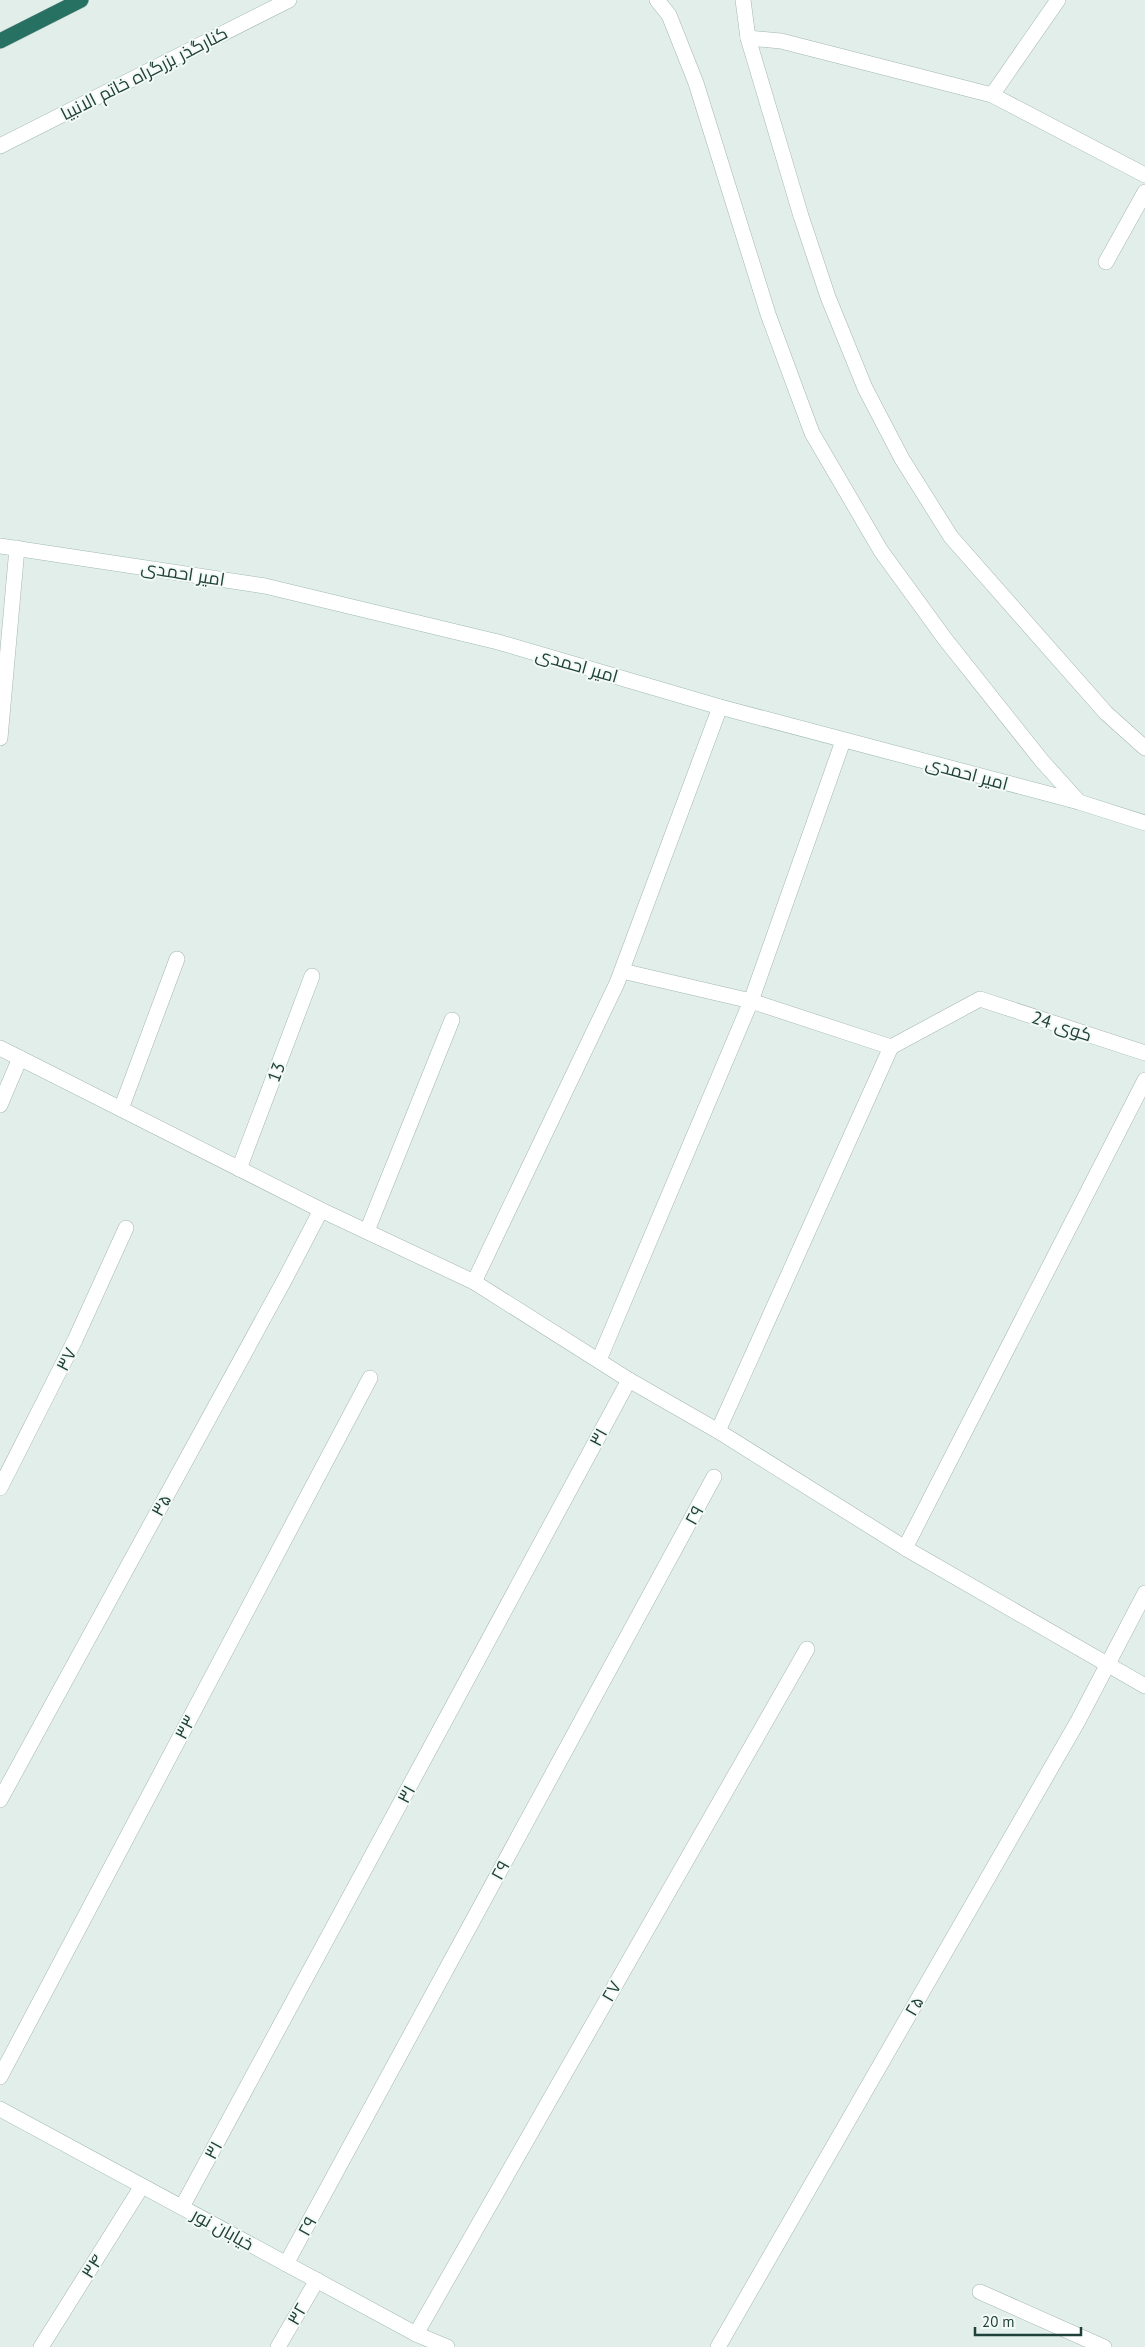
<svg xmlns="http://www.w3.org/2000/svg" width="1145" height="2347" viewBox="0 0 1145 2347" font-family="'PT Sans',Cairo,sans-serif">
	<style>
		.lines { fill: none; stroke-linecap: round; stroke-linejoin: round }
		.street-casing { stroke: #a4b7b1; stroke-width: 16 }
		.secondary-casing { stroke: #9fbbb1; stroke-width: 16 }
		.highway-casing { stroke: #c0cac8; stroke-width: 16 }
		.street { stroke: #fff; stroke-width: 15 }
		.secondary { stroke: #fff; stroke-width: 15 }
		.highway { stroke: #277163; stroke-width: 15 }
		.labels { text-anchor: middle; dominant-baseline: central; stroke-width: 4; stroke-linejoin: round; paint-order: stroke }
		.street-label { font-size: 18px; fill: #1f4139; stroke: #f3faf6 }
	</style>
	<rect width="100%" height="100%" fill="#e2eee9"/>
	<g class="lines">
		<g class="street-casing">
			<g id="street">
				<polyline points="657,0 669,15 696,83 768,314 812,433 881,551 945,639 1042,761 1079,802"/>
				<polyline points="743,0 748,38 801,216 828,297 865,388 902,459 951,537 1106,713 1145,748"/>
				<polyline points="748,38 781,41 992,95 1145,175"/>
				<polyline points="992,95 1058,0"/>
				<polyline points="1106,262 1145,192"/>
				<polyline points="0,738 17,548"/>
				<polyline points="622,971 751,1001 891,1047 980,999 1145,1053"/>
				<polyline points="0,1048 321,1210 474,1282 629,1380 718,1431 905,1548 1145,1686"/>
				<polyline points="0,1105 20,1058"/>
				<polyline points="121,1109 177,959"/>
				<polyline points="239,1169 312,976"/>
				<polyline points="367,1231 452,1020"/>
				<polyline points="474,1282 617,983 720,707"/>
				<polyline points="599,1360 751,1001 843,741"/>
				<polyline points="718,1431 891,1047"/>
				<polyline points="0,1488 75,1340 126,1228"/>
				<polyline points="905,1548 1145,1080"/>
				<polyline points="0,1800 285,1279 321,1210"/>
				<polyline points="0,2077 370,1378"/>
				<polyline points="182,2207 629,1380"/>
				<polyline points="286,2264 714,1477"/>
				<polyline points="980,2292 1104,2347"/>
				<polyline points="416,2334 807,1649"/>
				<polyline points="41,2347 142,2186"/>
				<polyline points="278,2347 317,2280"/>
				<polyline points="718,2347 1078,1721 1145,1593"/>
			</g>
		</g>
		<g class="secondary-casing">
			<g id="secondary">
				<polyline points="0,146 289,0"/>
				<polyline points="0,546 265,586 498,642 720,707 1079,802 1145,823"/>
				<polyline points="0,2109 416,2334 447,2347"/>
			</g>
		</g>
		<g class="highway-casing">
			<polyline id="highway" points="0,41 81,0"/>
		</g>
		<use href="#street" class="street"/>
		<use href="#secondary" class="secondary"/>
		<use href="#highway" class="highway"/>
	</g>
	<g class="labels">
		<g class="street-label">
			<text transform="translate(144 73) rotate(-27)">کنارگذر بزرگراه خاتم الانبیا</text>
			<text transform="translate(183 573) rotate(9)">امیر احمدی</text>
			<text transform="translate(577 665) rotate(16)">امیر احمدی</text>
			<text transform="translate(967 773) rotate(15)">امیر احمدی</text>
			<text transform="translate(1062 1026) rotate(18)">کوی 24</text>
			<text transform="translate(276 1072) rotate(-69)">13</text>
			<text transform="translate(66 1359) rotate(-63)">۳۷</text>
			<text transform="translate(598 1437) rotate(-62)">۳۱</text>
			<text transform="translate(161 1505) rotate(-61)">۳۵</text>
			<text transform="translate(694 1515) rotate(-61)">۲۹</text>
			<text transform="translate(185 1727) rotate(-62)">۳۳</text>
			<text transform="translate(406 1794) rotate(-62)">۳۱</text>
			<text transform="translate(500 1870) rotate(-61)">۲۹</text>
			<text transform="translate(611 1991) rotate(-60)">۲۷</text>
			<text transform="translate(914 2006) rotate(-60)">۲۵</text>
			<text transform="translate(213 2150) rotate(-62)">۳۱</text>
			<text transform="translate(307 2226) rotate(-61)">۲۹</text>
			<text transform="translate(223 2229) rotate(29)">خیابان نور</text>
			<text transform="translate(92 2266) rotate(-58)">۳۴</text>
			<text transform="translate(297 2314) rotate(-60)">۳۲</text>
		</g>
	</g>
	<path d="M975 2327v8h106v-8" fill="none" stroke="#1f4139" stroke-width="2.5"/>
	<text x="982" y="2327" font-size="15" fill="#1f4139" stroke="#f3faf6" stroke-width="4" paint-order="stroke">20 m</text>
</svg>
